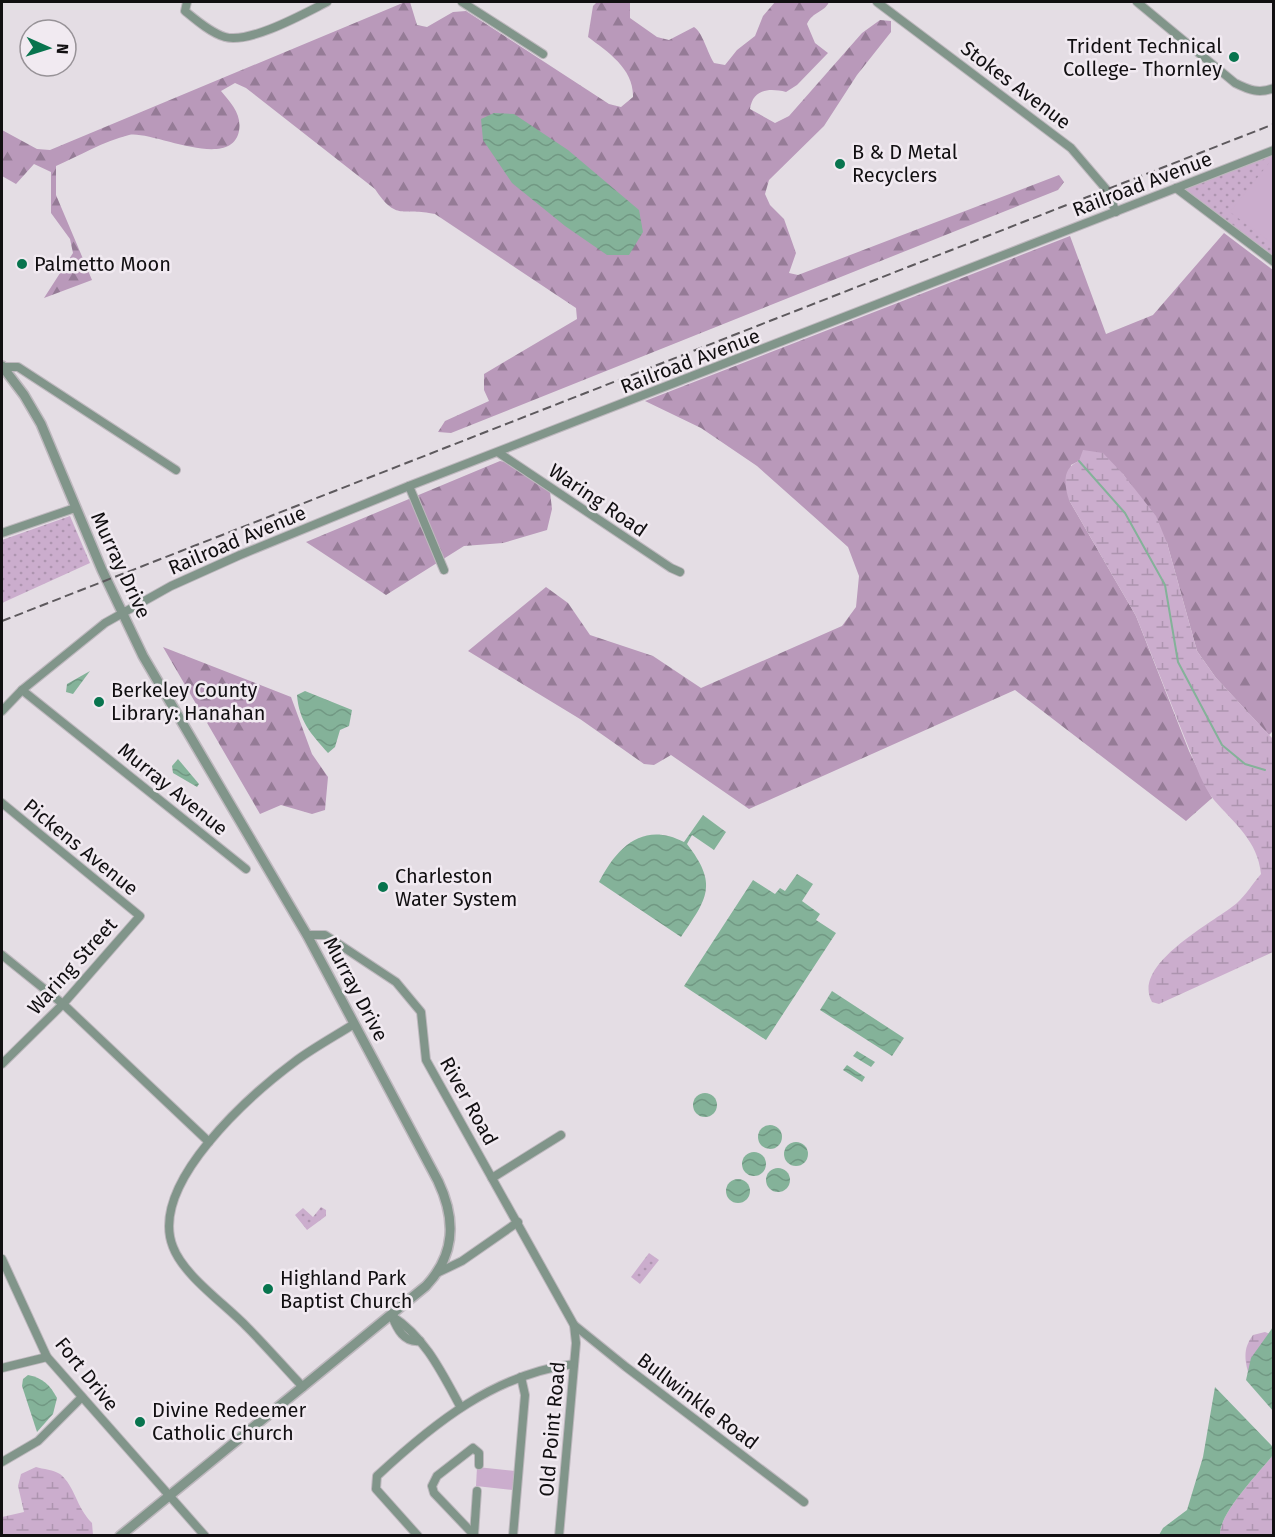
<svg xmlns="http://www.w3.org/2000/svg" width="1275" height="1537" viewBox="0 0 1275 1537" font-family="'Fira Sans',sans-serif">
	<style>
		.grass { fill: url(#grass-dots) }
		.forest { fill: url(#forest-firs) }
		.wetland { fill: url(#wetland-marsh) }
		.garden { fill: #cbadcd }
		.water { fill: url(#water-waves) }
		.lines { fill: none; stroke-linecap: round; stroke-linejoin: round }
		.stream { stroke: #84b299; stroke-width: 2 }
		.minor-casing { stroke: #beb8be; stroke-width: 10 }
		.tertiary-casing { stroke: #beb8be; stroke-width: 12 }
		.minor { stroke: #81958a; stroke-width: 8 }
		.tertiary { stroke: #81958a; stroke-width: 9 }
		.rail { stroke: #5d595d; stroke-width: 2; stroke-dasharray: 9 4.5; stroke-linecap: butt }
		.poi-dot { fill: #08744e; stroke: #f1eaf1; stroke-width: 2 }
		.labels { text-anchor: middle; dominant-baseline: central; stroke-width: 5; stroke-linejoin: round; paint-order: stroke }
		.poi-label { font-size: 20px; fill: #110f11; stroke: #f1eaf1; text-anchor: start }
		.street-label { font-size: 20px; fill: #110f11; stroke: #f1eaf1 }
	</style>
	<defs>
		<pattern id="grass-dots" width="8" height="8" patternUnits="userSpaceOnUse" patternTransform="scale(1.5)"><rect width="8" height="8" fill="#cbadcd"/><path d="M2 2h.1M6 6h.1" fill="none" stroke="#ad94af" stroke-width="1.8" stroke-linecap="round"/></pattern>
		<pattern id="forest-firs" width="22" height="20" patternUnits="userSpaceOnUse" patternTransform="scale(1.5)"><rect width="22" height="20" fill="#b999ba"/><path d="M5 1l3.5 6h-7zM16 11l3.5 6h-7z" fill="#957b96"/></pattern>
		<pattern id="wetland-marsh" width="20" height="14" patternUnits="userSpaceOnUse" patternTransform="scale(1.5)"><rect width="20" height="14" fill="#cbadcd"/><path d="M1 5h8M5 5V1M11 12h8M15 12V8" fill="none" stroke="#ad94af"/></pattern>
		<pattern id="water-waves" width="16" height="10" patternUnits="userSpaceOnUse" patternTransform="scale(1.5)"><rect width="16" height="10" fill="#84b299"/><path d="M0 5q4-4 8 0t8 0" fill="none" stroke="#719883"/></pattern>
	</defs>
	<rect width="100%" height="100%" fill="#e4dde4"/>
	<g class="grass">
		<polygon points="1273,150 1273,262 1176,188"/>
		<polygon points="70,516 90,563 2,603 2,540"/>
		<polygon points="321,1207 326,1210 326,1216 307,1230 295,1215 303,1208 313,1217"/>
		<polygon points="649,1253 659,1260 640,1284 631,1277"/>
	</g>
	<g class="forest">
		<path d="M 405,2 L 410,2 L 417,25 L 427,27 L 453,12 L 466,11 L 609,104 L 621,107 L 633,97 C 634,69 608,52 588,37 L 593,6 L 597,2 L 630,2 L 630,18 L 657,37 L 669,40 L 694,27 C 703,33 707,52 714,63 L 725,65 L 737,50 L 755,36 L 763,16 L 775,2 L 829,2 C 824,13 813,11 807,24 L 815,43 L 828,53 L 797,85 L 786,92 C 769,88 753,89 750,109 L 775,123 L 789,116 L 862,33 L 880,20 L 891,21 L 891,32 L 857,75 L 824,126 L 769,180 L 765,194 L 770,205 L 784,219 L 796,253 L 789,273 L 798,275 L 1059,175 L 1064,182 L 1058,190 L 451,433 L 438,432 L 445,421 L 489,401 L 484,390 L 484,374 L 577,319 L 576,308 L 435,214 C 402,207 397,222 375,189 L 246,88 L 235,83 L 221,91 C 231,103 242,114 239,131 C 231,172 151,130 129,135 C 104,141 79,156 56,166 L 56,195 L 92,280 L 44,298 L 73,253 L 70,239 L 51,213 L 51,172 L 34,164 L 16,184 L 2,176 L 2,130 L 37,149 L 50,150 Z"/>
		<polygon points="1224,233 1273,270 1274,730 1269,735 1216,678 1197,651 1167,543 1123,474 1079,461 1071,465 1069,500 1136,616 1189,751 1212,798 1186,821 1015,690 749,809 671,755 654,765 644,764 580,719 468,651 546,587 568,603 590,635 653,656 701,688 842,626 856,607 859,576 848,547 757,466 701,428 645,401 1070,236 1106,334 1153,315"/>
		<polygon points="500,461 505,462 550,492 552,509 547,530 503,543 464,546 386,595 306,542"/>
		<polygon points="163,647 291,697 312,754 328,777 325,810 312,814 281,805 260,814"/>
	</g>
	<g class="wetland">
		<path d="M 1083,450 L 1103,453 L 1123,474 L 1156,516 L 1167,543 L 1197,651 L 1216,678 L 1273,739 L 1273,952 L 1159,1004 L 1152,1002 C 1131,964 1213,923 1237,903 C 1246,895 1253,883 1261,874 C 1258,841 1234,823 1214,800 C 1208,793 1204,784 1200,776 L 1136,616 L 1069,500 C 1064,484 1062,468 1079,461 Z"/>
		<path d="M 1265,1332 L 1273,1335 L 1248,1372 C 1244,1357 1244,1347 1253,1335 Z"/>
		<path d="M 1273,1455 L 1273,1535 L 1220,1535 C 1219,1513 1259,1473 1273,1455 Z"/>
		<path d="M 36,1467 C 43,1469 54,1470 60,1474 C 75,1486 76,1507 92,1523 L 93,1535 L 2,1535 L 2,1517 L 24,1512 L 18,1486 L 21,1474 Z"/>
	</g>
	<g class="garden">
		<polygon points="1273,161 1273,244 1230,212 1269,163"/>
		<polygon points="477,1467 515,1471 513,1490 476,1486"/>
	</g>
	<g class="water">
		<polygon points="494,113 514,114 568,150 639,210 643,232 629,255 607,255 565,226 512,183 483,140 481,119"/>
		<polygon points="90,671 73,694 66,692 67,684"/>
		<path d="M 305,691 L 352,710 L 349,726 L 340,730 L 335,747 L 328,753 C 311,734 299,721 297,695 Z"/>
		<polygon points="178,759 199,784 197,787 173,773 172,766"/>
		<path d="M 703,815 L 726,832 L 714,850 L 692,835 L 687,844 C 718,884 708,898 681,937 L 599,882 C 617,847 643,821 684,842 Z"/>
		<polygon points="797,874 813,884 802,901 820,914 816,920 836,933 766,1040 684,986 753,880 775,894 780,888 785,891"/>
		<polygon points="832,991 904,1038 892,1056 820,1010"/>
		<polygon points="857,1051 875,1062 871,1067 853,1056"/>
		<polygon points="847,1065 865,1077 862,1082 843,1070"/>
		<circle cx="705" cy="1105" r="12"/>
		<circle cx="770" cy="1137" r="12"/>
		<circle cx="796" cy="1154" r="12"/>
		<circle cx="754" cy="1164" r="12"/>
		<circle cx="778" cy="1180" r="12"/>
		<circle cx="738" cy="1191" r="12"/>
		<polygon points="1273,1327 1273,1411 1246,1380 1251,1358"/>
		<path d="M 28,1375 C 43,1378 50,1385 57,1398 L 53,1414 L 37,1432 L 22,1386 L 23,1379 Z"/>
		<path d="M 1215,1387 L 1273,1447 L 1273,1455 C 1259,1473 1219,1513 1220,1535 L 1159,1535 L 1163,1528 L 1187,1510 L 1203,1457 Z"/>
	</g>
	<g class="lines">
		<polyline class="stream" points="1079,461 1125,513 1165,585 1178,662 1222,745 1245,764 1265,770"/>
		<g class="minor-casing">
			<g id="minor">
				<path d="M 187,2 L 185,11 C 196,20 211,33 225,37 C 250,44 305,13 327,2"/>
				<polyline points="462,2 543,54"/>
				<polyline points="877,2 1071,148 1106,189 1116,212"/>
				<path d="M 1137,2 L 1235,83 C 1249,90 1259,94 1274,88"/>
				<polyline points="1176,188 1274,262"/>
				<polyline points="2,367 18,367 176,470"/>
				<polyline points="499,453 671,568 680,572"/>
				<polyline points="409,486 444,570"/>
				<polyline points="2,533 75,508"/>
				<polyline points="22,690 246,869"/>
				<polyline points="2,711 22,690 105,623 171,586 240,555 409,486 1274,150"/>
				<polyline points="2,803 140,916 63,1004 2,1064"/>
				<polyline points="307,935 325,935 396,982 421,1012 426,1060 574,1325 576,1343 559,1536"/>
				<polyline points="2,955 63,1004 209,1142"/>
				<polyline points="492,1178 561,1135"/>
				<polyline points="2,1259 47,1357 205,1536"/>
				<polyline points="437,1273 462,1261 518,1222"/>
				<path d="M 392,1316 C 425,1337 442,1373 460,1406"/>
				<path d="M 392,1316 C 397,1329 404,1343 420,1341"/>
				<polyline points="574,1325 626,1367 804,1502"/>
				<polyline points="2,1368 47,1357"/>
				<path d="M 303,1387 C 284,1367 266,1346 247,1327 C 225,1304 184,1276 173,1247 C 148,1184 251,1094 297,1060 C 315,1047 335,1036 354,1024"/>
				<polyline points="2,1462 38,1441 82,1397"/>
				<polyline points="474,1535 477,1491"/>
				<path d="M 418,1536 L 376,1489 L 377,1476 C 434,1423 495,1374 574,1364"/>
				<polyline points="475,1536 434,1493 432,1486 437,1476 473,1448 479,1453 479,1465"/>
				<polyline points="513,1536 525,1395 521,1377"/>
			</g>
		</g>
		<g class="tertiary-casing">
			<path id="tertiary" d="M 2,366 L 24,395 L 41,424 L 102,570 L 143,656 L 307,935 L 438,1181 C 456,1219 456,1254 426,1286 L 120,1536"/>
		</g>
		<use href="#minor" class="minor"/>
		<use href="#tertiary" class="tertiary"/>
		<polyline class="rail" points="2,621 1274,124"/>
	</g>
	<g class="poi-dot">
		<circle cx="1234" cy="57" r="6"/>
		<circle cx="840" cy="164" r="6"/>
		<circle cx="22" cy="264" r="6"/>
		<circle cx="99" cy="702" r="6"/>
		<circle cx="383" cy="887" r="6"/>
		<circle cx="268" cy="1289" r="6"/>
		<circle cx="140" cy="1422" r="6"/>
	</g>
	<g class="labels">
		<g class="poi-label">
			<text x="1222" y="46" text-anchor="end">Trident Technical<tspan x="1222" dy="23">College- Thornley</tspan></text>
			<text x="852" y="152">B &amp; D Metal<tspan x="852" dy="23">Recyclers</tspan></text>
			<text x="34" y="264">Palmetto Moon</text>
			<text x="111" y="690">Berkeley County<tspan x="111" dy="23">Library: Hanahan</tspan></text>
			<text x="395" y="876">Charleston<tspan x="395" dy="23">Water System</tspan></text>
			<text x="280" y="1278">Highland Park<tspan x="280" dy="23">Baptist Church</tspan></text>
			<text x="152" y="1410">Divine Redeemer<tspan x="152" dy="23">Catholic Church</tspan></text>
		</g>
		<g class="street-label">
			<text transform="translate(1016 85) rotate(37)">Stokes Avenue</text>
			<text transform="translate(1142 184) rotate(-21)">Railroad Avenue</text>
			<text transform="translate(690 361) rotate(-21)">Railroad Avenue</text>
			<text transform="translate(598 500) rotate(34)">Waring Road</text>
			<text transform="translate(237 540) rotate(-23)">Railroad Avenue</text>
			<text transform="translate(121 565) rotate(65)">Murray Drive</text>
			<text transform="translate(173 789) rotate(39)">Murray Avenue</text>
			<text transform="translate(81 847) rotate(39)">Pickens Avenue</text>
			<text transform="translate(72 966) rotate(-48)">Waring Street</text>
			<text transform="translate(356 989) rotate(62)">Murray Drive</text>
			<text transform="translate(469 1101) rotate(61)">River Road</text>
			<text transform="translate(87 1374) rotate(51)">Fort Drive</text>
			<text transform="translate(698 1401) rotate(37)">Bullwinkle Road</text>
			<text transform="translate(552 1429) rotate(-85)">Old Point Road</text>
		</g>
	</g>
	<rect width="1275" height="1537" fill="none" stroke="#110f11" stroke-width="6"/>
	<g transform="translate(48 48) rotate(93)"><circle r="28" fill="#f1eaf1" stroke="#979297" stroke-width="1.5"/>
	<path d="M0-4.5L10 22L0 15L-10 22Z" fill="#08744e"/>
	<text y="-9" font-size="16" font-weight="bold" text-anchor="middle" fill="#110f11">N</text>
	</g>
</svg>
